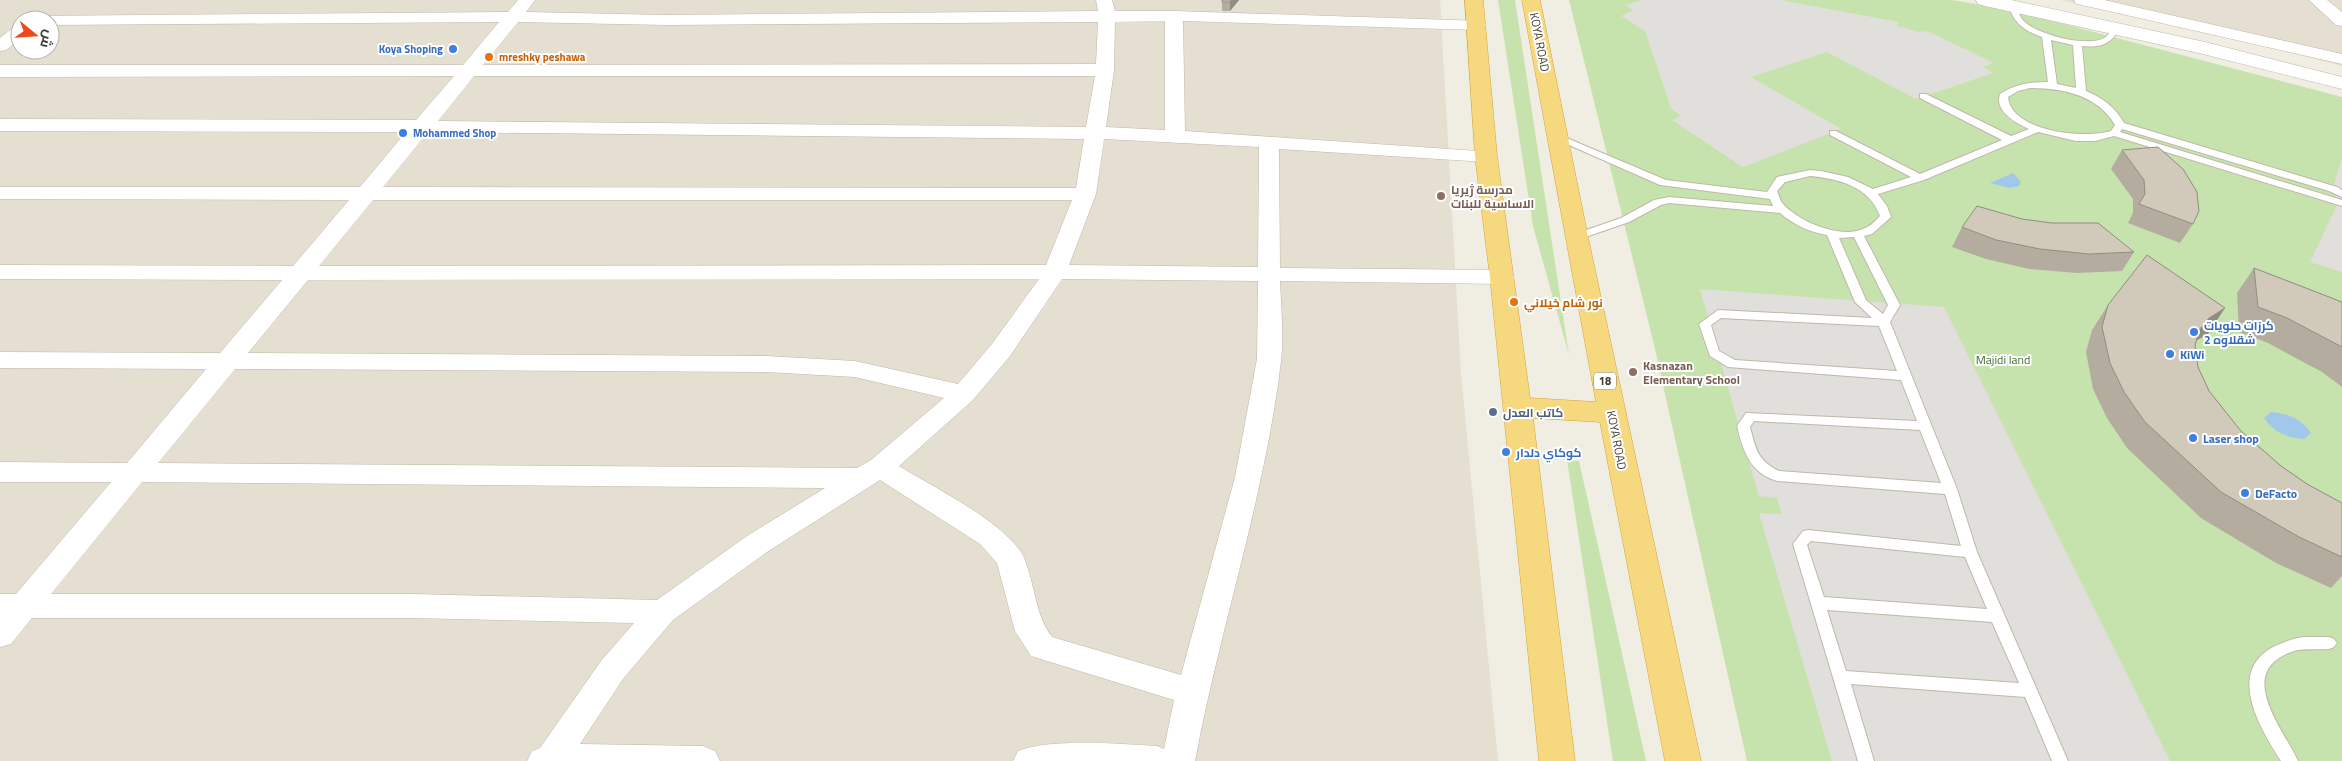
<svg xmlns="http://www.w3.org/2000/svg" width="2342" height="761" viewBox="0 0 2342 761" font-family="'Titillium Web',Cairo,sans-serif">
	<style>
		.residential { fill: #e4dfd1; fill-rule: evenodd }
		.green { fill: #c7e3ad }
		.parking { fill: #e1dfdb }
		.water { fill: #a1c8eb }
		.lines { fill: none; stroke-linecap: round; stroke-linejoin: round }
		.service-casing { stroke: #beb8a9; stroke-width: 2 }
		.minor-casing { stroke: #beb8a9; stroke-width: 1 }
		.tertiary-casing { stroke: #beb8a9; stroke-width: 1 }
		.trunk-casing { stroke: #d3a43a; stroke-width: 1 }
		.service { fill: #fff; fill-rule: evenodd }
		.minor { fill: #fff; fill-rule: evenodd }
		.tertiary { fill: #fff; fill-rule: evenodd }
		.trunk { fill: #f6d87e; fill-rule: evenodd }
		.wall { fill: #b4ad9f }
		.shaded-wall { fill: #928d82 }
		.building { fill: #d1c9b9; stroke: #928d82 }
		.shop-dot { fill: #3f7fe0; stroke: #fff; stroke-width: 2 }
		.food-dot { fill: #e8710a; stroke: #fff; stroke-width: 2 }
		.education-dot { fill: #8d6e63; stroke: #fff; stroke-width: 2 }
		.service-dot { fill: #5c6f8a; stroke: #fff; stroke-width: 2 }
		.labels { text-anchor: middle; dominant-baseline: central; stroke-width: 4; stroke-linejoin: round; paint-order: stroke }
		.far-shop-label { font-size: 11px; font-weight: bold; fill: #366cbe; stroke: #fff; text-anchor: end }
		.far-food-label { font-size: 11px; font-weight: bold; fill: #c56008; stroke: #fff; text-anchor: start }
		.shield { fill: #fff; stroke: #7b7771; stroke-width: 1 }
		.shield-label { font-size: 11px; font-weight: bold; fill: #423d34 }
		.street-label { font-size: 12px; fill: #423d34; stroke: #fff }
		.education-label { font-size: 12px; font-weight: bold; fill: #785e54; stroke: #fff; text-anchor: start }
		.food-label { font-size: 12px; font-weight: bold; fill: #c56008; stroke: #fff; text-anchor: start }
		.shop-label { font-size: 12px; font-weight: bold; fill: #366cbe; stroke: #fff; text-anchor: start }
		.park-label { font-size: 12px; fill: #416f2b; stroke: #fff }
		.service-label { font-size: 12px; font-weight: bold; fill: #4e5e75; stroke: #fff; text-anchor: start }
	</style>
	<rect width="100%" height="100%" fill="#f0ede3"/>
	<g class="residential">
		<path d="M 0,0 L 1440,0 L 1461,373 L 1498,761 L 0,761 ZM 20,20 L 50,20 L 50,50 L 20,50 Z"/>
		<polygon points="2060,0 2342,0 2342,66 2238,38"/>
	</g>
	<g class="green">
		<polygon points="1498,0 1515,0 1569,355 1533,226"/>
		<polygon points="1569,0 1952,0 2006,9 2342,97 2342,761 1747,761 1655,349"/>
		<polygon points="1567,460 1579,461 1646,761 1613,761"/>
	</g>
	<g class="parking">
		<polygon points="1642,0 1780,0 1899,22 1897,26 1919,32 1927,31 1994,63 1982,67 1993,73 1916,99 1827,52 1751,77 1841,129 1743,167 1672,120 1681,116 1671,108 1645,31 1621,16 1633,10 1625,5"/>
		<polygon points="2342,158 2342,272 2310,262 2338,203 2333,189"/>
		<polygon points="1700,289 1944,307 2170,761 1832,761 1759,513 1782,514 1777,498 1759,496"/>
	</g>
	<g class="water">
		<polygon points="2013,173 2021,182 2019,186 2009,188 1990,183"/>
		<path d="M 2271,412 C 2289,414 2301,418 2311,433 L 2304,439 C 2286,437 2274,433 2264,418 Z"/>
	</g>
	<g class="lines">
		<g class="service-casing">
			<g id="service">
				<path d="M 2013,3 L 2016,4 C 2018,9 2019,15 2022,19 C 2033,34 2087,48 2104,38 C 2108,36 2111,30 2114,26 L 2120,26 L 2121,28 C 2110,44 2102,48 2082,46 L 2086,91 C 2103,98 2115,107 2124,123 L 2337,187 L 2342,190 L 2342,197 L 2329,191 L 2122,129 L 2120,132 L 2342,200 L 2342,206 L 2114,136 L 2095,141 L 2076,141 L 2038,132 L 1924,180 L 1878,194 L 1887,206 L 1891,217 L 1872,234 L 1864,236 L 1900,305 L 1890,322 L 1957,489 L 1977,552 L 2068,761 L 2052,761 L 2025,697 L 1851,684 L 1874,761 L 1858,761 L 1793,544 L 1803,531 L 1808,530 L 1961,546 L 1945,494 L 1777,481 C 1750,473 1743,451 1737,426 L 1746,413 L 1917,421 L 1901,380 L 1728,367 L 1710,356 L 1699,324 L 1718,310 L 1872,318 L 1855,302 L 1827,235 C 1810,232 1794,225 1780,213 L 1669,203 L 1661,205 L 1629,222 L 1580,239 L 1572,239 L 1571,237 L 1572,235 L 1621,218 L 1654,200 L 1669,197 L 1773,206 L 1770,199 L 1660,185 L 1553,138 L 1554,136 L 1562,136 L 1666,180 L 1767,192 L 1777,177 L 1810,170 L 1821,171 L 1848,177 L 1873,189 L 1911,177 L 1830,135 L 1830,131 L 1836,131 L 1920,174 L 2002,140 L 1920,98 L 1920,94 L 1926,94 L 2011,136 L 2029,129 C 2016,123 1994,111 2000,94 C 2015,84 2030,82 2048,82 L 2042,37 C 2025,31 2014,24 2009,6 ZM 2051,40 L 2073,45 L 2076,88 L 2057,84 ZM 2030,88 C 2062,88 2098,95 2115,125 L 2111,131 C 2085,139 2011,132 2008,97 L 2018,91 ZM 1810,176 C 1839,179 1869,186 1880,216 C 1876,220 1871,226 1865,228 C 1842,240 1800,222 1784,205 C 1780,201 1779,196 1777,191 L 1785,182 ZM 1854,237 L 1888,305 L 1883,314 L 1866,300 L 1839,238 ZM 1721,318 L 1879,326 L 1897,371 L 1735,360 L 1719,351 L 1711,325 ZM 1754,421 L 1920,430 L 1941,483 L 1779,471 C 1757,460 1756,449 1750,427 ZM 1811,541 L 1965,557 L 1987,609 L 1824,597 L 1807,545 ZM 1827,610 L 1992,622 L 2019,683 L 1846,671 Z"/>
				<path d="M 2304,637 L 2329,637 L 2334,639 L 2337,643 L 2334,647 L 2329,649 C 2318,650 2305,648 2294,651 C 2233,671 2283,728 2298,761 L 2281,761 C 2260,728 2225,671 2275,646 C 2285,642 2293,638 2304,637 Z"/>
			</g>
		</g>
		<g class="minor-casing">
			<g id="minor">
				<path d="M 518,0 L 535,0 L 526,12 L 666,15 L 1098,11 L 1096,0 L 1112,0 L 1115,11 L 1174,11 L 1483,21 L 1486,25 L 1483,29 L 1477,30 L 1183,21 L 1185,131 L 1493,152 L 1496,156 L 1493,160 L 1486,162 L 1279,149 L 1280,268 L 1503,270 L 1511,272 L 1514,277 L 1511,282 L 1503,284 L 1280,281 C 1281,307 1284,335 1281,361 C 1265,497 1220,627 1195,761 L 1013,761 L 1018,751 C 1052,738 1119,744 1157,746 L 1164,749 L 1174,700 L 1031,656 L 1015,631 L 997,563 L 980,544 L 880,480 L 767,552 L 673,620 L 623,679 L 580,744 L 703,746 L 715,751 L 720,761 L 527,761 L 532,751 L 540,748 L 601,661 L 634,623 L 412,618 L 32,618 L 11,644 L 0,647 L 0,594 L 16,594 L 111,482 L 0,482 L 0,462 L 127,463 L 206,369 L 0,368 L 0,352 L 220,353 L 282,280 L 0,279 L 0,265 L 293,266 L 349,200 L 0,199 L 0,187 L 360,187 L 406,132 L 0,131 L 0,119 L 416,120 L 454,76 L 0,77 L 0,65 L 463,65 L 499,22 L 50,25 L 50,20 L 26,20 L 29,16 L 508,12 ZM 1165,21 L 1165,130 L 1106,127 L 1114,70 L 1115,22 ZM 518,22 L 666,25 L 1098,22 L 1096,64 L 483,65 ZM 474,76 L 1095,76 L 1086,127 L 438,121 ZM 428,132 L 1084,139 L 1076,188 L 383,187 ZM 1104,139 L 1259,147 L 1258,267 L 1069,265 L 1096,194 ZM 373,200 L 1072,200 L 1046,265 L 319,266 ZM 1039,279 L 992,344 L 958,384 L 855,361 L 766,356 L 248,353 L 308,280 ZM 1062,279 L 1258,281 L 1257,359 L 1235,477 L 1181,675 L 1052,637 C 1035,615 1035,584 1024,558 C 1009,524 931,486 899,466 L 973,400 L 1010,356 ZM 235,369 L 766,372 L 855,377 L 944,398 L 871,460 L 857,468 L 158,463 ZM 142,482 L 825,488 L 747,536 L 657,600 L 412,594 L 51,594 Z"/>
				<polygon points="2074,0 2104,0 2342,54 2342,64 2082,5 2076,4"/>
				<polygon points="2309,0 2327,0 2342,12 2342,26 2336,25"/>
				<polygon points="20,26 20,39 6,50 0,51 0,38 14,27"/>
			</g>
		</g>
		<g class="tertiary-casing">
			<polygon id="tertiary" points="1976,0 2011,0 2205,42 2342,77 2342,89 2203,54 1985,6 1978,4"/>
		</g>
		<g class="trunk-casing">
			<polygon id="trunk" points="1465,0 1483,0 1497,156 1530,398 1596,402 1522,0 1540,0 1588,237 1701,761 1665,761 1600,422 1533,418 1575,761 1539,761 1490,277 1475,156"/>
		</g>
		<use href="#service" class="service"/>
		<use href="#minor" class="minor"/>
		<use href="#tertiary" class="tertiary"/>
		<use href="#trunk" class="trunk"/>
	</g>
	<g class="wall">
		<polygon points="1222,0 1239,0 1230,11 1222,11"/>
		<polygon points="2122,150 2193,224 2180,243 2128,223 2133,213 2133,199 2111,169"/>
		<polygon points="1962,227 2134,252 2122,271 2077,273 2029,269 1986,259 1952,247"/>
		<polygon points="2254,268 2342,302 2342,387 2322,372 2268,343 2239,332 2237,293"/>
		<polygon points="2108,305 2208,334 2197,340 2195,346 2198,367 2209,391 2241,431 2281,466 2307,484 2342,503 2342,576 2331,588 2276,563 2201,518 2127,448 2107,418 2093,389 2086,352 2092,330"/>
	</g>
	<g class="shaded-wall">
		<polygon points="1232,0 1239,0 1230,11 1230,2"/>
		<polygon points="2225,308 2208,334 2192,343 2199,330 2209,318"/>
	</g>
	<g class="building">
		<polygon points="1222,0 1232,0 1230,2 1222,2"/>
		<polygon points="2158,147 2183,169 2197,192 2199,211 2193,224 2139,204 2145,194 2144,180 2122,150"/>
		<polygon points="1977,206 2022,219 2052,223 2098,223 2134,252 2089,254 2040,249 1996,240 1962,227"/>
		<polygon points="2147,255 2225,308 2209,318 2199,330 2195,346 2198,367 2209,391 2241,431 2281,466 2307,484 2342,503 2342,557 2299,537 2221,492 2145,422 2124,392 2110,363 2102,327 2108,305"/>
		<polygon points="2254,268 2342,302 2342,347 2287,318 2258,307"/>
	</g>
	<g class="shop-dot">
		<circle cx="453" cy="49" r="5"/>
		<circle cx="403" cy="133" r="5"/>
		<circle cx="2194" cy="332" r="5"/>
		<circle cx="2170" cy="354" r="5"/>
		<circle cx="2193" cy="438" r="5"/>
		<circle cx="1506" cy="452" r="5"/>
		<circle cx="2245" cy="493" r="5"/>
	</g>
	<g class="food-dot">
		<circle cx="489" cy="57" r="5"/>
		<circle cx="1514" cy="302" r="5"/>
	</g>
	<g class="education-dot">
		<circle cx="1441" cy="196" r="5"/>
		<circle cx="1633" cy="372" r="5"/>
	</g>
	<circle class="service-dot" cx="1493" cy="412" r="5"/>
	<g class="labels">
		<g class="far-shop-label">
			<text x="443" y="49">Koya Shoping</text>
			<text x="413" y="133" text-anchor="start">Mohammed Shop</text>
		</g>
		<g class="far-food-label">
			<text x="499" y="57">mreshky peshawa</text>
		</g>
		<rect class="shield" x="1594" y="372.5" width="22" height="17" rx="4"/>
		<g class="shield-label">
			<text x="1605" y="381">18</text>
		</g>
		<g class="street-label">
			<text transform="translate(1540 42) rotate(79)">KOYA ROAD</text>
			<text transform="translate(1617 440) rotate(79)">KOYA ROAD</text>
		</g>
		<g class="education-label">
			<text x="1451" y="189">مدرسة ژيريا<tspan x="1451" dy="14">الاساسية للبنات</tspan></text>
			<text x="1643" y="365">Kasnazan<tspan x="1643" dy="14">Elementary School</tspan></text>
		</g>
		<g class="food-label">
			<text x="1524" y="302">نور شام خيلاني</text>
		</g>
		<g class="shop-label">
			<text x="2204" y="325">كرزات حلويات<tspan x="2204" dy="14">شقلاوه 2</tspan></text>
			<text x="2180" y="354">KiWi</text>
			<text x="2203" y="438">Laser shop</text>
			<text x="1516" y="452">كوكاي دلدار</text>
			<text x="2255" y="493">DeFacto</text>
		</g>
		<g class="park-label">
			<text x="2003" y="359">Majidi land</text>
		</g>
		<g class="service-label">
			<text x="1503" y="412">كاتب العدل</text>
		</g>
	</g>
	<g transform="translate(35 35) rotate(108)"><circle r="24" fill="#ffffff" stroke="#b3b1ae"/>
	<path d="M0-4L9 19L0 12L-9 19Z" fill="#ed491d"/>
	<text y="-8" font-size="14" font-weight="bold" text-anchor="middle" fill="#423d34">ش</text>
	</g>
</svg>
